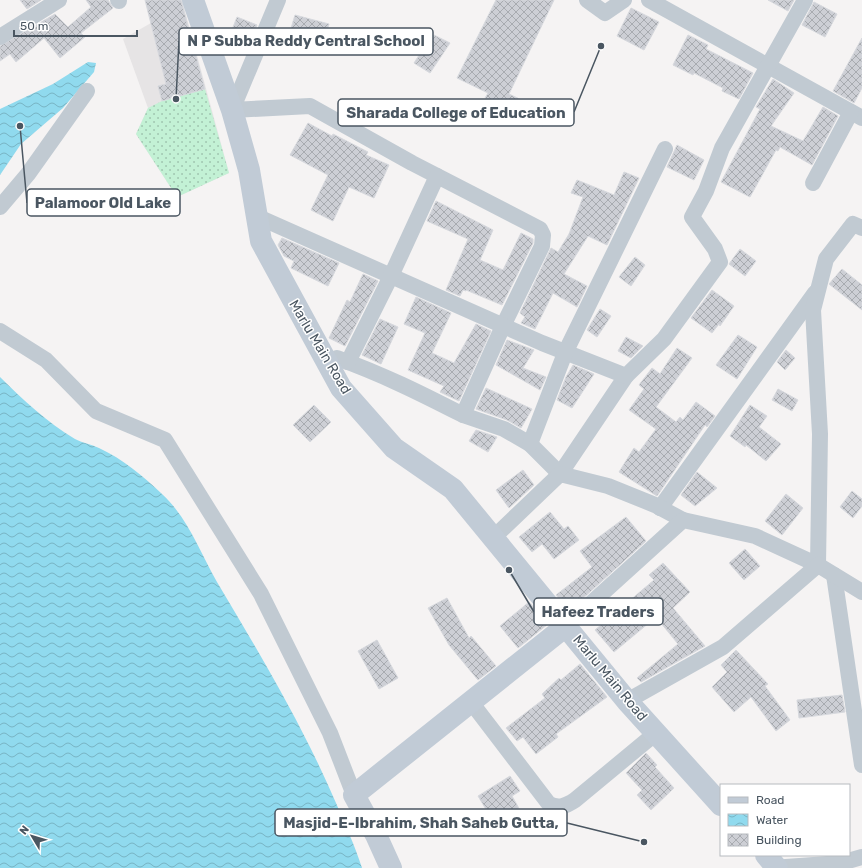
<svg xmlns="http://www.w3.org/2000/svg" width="862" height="868" viewBox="0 0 862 868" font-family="Rubik,sans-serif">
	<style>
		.education { fill: #e6e4e5 }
		.grass { fill: url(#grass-dots) }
		.water { fill: url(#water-waves) }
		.building { fill: url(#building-cross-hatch); stroke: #d7d9de }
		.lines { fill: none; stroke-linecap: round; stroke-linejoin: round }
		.street { stroke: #c1cad2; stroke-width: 16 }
		.secondary { stroke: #c1cbd6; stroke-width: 22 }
		.labels { text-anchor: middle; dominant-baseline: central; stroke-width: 3; stroke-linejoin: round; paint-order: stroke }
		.street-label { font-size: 14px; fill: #4a5661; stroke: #fff }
		.leader { fill: none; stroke: #4a5661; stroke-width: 1.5 }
		.callout-dot { fill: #4a5661; stroke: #fff; stroke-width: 1.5 }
		.callout { fill: #fff; stroke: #4a5661; stroke-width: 1.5 }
		.callout-label { font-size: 15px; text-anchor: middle; font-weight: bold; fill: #4a5661 }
	</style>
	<defs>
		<pattern id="grass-dots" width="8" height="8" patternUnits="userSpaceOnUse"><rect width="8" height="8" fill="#c3f1d5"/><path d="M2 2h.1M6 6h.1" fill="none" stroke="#a0c6b0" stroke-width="1.8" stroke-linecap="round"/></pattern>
		<pattern id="water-waves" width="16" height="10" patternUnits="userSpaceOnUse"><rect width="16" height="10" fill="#90daee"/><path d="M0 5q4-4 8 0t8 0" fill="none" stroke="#78b4c4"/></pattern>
		<pattern id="building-cross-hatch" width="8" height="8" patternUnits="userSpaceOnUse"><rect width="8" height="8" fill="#cdcfd5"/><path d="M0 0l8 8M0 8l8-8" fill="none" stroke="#a8abb0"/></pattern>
	</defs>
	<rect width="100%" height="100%" fill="#f5f3f3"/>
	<polygon class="education" points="145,0 182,0 229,173 177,197 136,134 148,108 123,39 151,23"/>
	<polygon class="grass" points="205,89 229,173 177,197 136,134 148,108 162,101"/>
	<g class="water">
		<polygon points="88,62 96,63 94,72 63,108 21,144 0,175 0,109 53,84"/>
		<path d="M 0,377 C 23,400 47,422 75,439 C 82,443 91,444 99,448 C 123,459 143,476 162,494 C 188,518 200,552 217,582 C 260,654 303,726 336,803 C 345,824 355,846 362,868 L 0,868 Z"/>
	</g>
	<g class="building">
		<polygon points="20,0 41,0 27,9"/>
		<polygon points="86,0 108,0 113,8 81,33 85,37 60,58 44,38 16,62 10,54 0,61 0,46 55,14 68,27 91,7"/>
		<polygon points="145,0 181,0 205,89 162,101 158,86 166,84"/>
		<polygon points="496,0 554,0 509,94 549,113 543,126 485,98 488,93 457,78"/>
		<polygon points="768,0 794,0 788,11"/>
		<polygon points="814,2 837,14 825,37 802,25"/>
		<polygon points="631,8 659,22 644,50 617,36"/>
		<polygon points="295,15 329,24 320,55 286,45"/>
		<polygon points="237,17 257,25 250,42 230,35"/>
		<polygon points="434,35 450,43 430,73 414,63 428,41 430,43"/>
		<polygon points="688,35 708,45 706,49 753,73 739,99 722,91 723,88 694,73 693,75 673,65"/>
		<polygon points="862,38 862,88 854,103 833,91"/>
		<polygon points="773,79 794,93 771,126 803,141 823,107 838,116 812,165 780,147 778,151 776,150 750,197 721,182 760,109 756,107"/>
		<polygon points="308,123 332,136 333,134 368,152 366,155 389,165 374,198 349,187 333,221 311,210 328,175 290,155"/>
		<polygon points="677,145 704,160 694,180 667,167"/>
		<polygon points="624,172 639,178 607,245 588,236 564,274 587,286 577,307 553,293 535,329 521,323 525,317 520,313 551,248 558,252 569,234 583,197 571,193 577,180 614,195"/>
		<polygon points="436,201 493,230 480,260 503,270 521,233 533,239 533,243 502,305 466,290 466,291 463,290 460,296 446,290 468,239 427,221"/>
		<polygon points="282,238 339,263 328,286 291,268 294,261 284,256 278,245"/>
		<polygon points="740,249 756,261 745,276 729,264"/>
		<polygon points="635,257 645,265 631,286 619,277"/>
		<polygon points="842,269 862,285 862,310 829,284"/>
		<polygon points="363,274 378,281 345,346 329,338 347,300 350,302"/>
		<polygon points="712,290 734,306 720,326 719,324 712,333 691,318"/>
		<polygon points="416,297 451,313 432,353 454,363 476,324 491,331 459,401 440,392 444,386 408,370 425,333 404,324"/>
		<polygon points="600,309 611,316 597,337 587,330"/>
		<polygon points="380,319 398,327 381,364 362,355"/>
		<polygon points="738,335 757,347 737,379 716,365"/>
		<polygon points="626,337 643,346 631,358 618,351"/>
		<polygon points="507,340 534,350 523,368 546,377 540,390 496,365"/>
		<polygon points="677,348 692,358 656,407 676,422 680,417 683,420 696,402 715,416 707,427 705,425 657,496 619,472 634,448 639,452 656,429 629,410 644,389 639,385 652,368 660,374"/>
		<polygon points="786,350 795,358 785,370 777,362"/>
		<polygon points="573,365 594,374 572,408 557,400 566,377"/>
		<polygon points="486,388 532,409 521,428 507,420 476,409"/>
		<polygon points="778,389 798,400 792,411 772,400"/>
		<polygon points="314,405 331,422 310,442 293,425"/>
		<polygon points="750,405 767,416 759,427 781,444 766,461 746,445 745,447 730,436"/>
		<polygon points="476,430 497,437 488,452 469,441"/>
		<polygon points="523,470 534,485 509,508 496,490"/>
		<polygon points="697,472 717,488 695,506 681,495"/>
		<polygon points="852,491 862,499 862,506 853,518 840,507"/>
		<polygon points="786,494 803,508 782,535 765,521"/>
		<polygon points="550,512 564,529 568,526 579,540 554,559 542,544 532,552 519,537"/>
		<polygon points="626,517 646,541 569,611 556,595 592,567 580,551"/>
		<polygon points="745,549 760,566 744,580 729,563"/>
		<polygon points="663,563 690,592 673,608 705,646 641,682 637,678 678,644 656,617 614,652 595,630 654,580 649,575"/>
		<polygon points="447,598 469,638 471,636 496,666 478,680 449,645 428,608"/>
		<polygon points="529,602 548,624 518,648 500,626"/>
		<polygon points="377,640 398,678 379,689 358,651"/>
		<polygon points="736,650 768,684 765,686 790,720 776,731 751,697 734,712 712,687 727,672 721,665"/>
		<polygon points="580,664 607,697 556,734 558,737 536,754 523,737 517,741 506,728 545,698 542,694 559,678 561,680"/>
		<polygon points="842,695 845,712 799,718 797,700"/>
		<polygon points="646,753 657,765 655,767 674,788 651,810 637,795 642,790 626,773"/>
		<polygon points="510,776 520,791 512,796 521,812 498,825 490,810 487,811 478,796"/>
	</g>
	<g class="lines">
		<g class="street">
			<polyline points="118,0 119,1"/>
			<polyline points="278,0 232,110 310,106 412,163 540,229 543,235 542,246 503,326 463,415 504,429 530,444 560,474 626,376"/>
			<polyline points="587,0 605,13 624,0"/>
			<polyline points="649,0 862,118"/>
			<polyline points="0,37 59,0"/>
			<polyline points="813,183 851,112"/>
			<polyline points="0,207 28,174 87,91"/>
			<polyline points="256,216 542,343 626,376 664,339 720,262 715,249 692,217 706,191 722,148 805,0"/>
			<polyline points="0,331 46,360 96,411 165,440 261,594 330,733 354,795"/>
			<path d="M 337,358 C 382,374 422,394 463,415"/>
			<polyline points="348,362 391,276 437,176"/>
			<polyline points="530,444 565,353 665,149"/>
			<polyline points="660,508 815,293"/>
			<polyline points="493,538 560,474 608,486 655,505 683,520"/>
			<polyline points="834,575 862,765"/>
			<polyline points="566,626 683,520 755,536 818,565 820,434 813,310 826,259 853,224 862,228"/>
			<polyline points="627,701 723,647 818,565 862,592"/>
			<path d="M 471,702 L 549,804 C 559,809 566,806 575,800 L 656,733"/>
			<polyline points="772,868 841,863 862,857"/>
		</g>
		<g class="secondary">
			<polyline points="193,0 232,110 249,170 261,241 341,388 394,448 453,489 627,701 721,805"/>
			<polyline points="766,855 777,868"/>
			<polyline points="391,868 376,835 354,795 566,626"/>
		</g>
	</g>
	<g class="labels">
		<g class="street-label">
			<text transform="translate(320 347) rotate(59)">Marlu Main Road</text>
			<text transform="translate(610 678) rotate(50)">Marlu Main Road</text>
		</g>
	</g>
	<path class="leader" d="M176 99L179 41M601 46L574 112M20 126L27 203M509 570L534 612M644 842L567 823"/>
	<g class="callout-dot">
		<circle cx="176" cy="99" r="4"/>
		<circle cx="601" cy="46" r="4"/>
		<circle cx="20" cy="126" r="4"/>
		<circle cx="509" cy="570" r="4"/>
		<circle cx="644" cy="842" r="4"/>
	</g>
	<g class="callout">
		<rect x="179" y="28" width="254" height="27" rx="4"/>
		<rect x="338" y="99" width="236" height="27" rx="4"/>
		<rect x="27" y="189" width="153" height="27" rx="4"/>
		<rect x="534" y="598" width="129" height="27" rx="4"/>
		<rect x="275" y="809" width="292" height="27" rx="4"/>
	</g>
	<g class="callout-label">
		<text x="306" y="46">N P Subba Reddy Central School</text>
		<text x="456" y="118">Sharada College of Education</text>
		<text x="103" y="208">Palamoor Old Lake</text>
		<text x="598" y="617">Hafeez Traders</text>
		<text x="421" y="828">Masjid-E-Ibrahim, Shah Saheb Gutta,</text>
	</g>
	<rect x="720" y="784" width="130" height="72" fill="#ffffff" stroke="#b7bbc0"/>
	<rect x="728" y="797" width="20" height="6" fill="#c1cbd6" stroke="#b7bbc0"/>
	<text x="756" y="804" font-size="12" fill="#4a5661">Road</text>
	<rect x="728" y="814" width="20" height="12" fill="url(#water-waves)" stroke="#b7bbc0"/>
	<text x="756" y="824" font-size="12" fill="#4a5661">Water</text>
	<rect x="728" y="834" width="20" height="12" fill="url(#building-cross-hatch)" stroke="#b7bbc0"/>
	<text x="756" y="844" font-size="12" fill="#4a5661">Building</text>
	<g transform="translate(32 836) rotate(308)" stroke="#ffffff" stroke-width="3" paint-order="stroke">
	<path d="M0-3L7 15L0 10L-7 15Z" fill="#4a5661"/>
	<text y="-6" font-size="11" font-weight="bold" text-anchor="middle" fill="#4a5661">N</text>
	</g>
	<path d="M14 30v6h123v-6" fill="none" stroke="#4a5661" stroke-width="2"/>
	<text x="20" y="30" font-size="12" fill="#4a5661" stroke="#ffffff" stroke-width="3" paint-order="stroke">50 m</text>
</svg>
